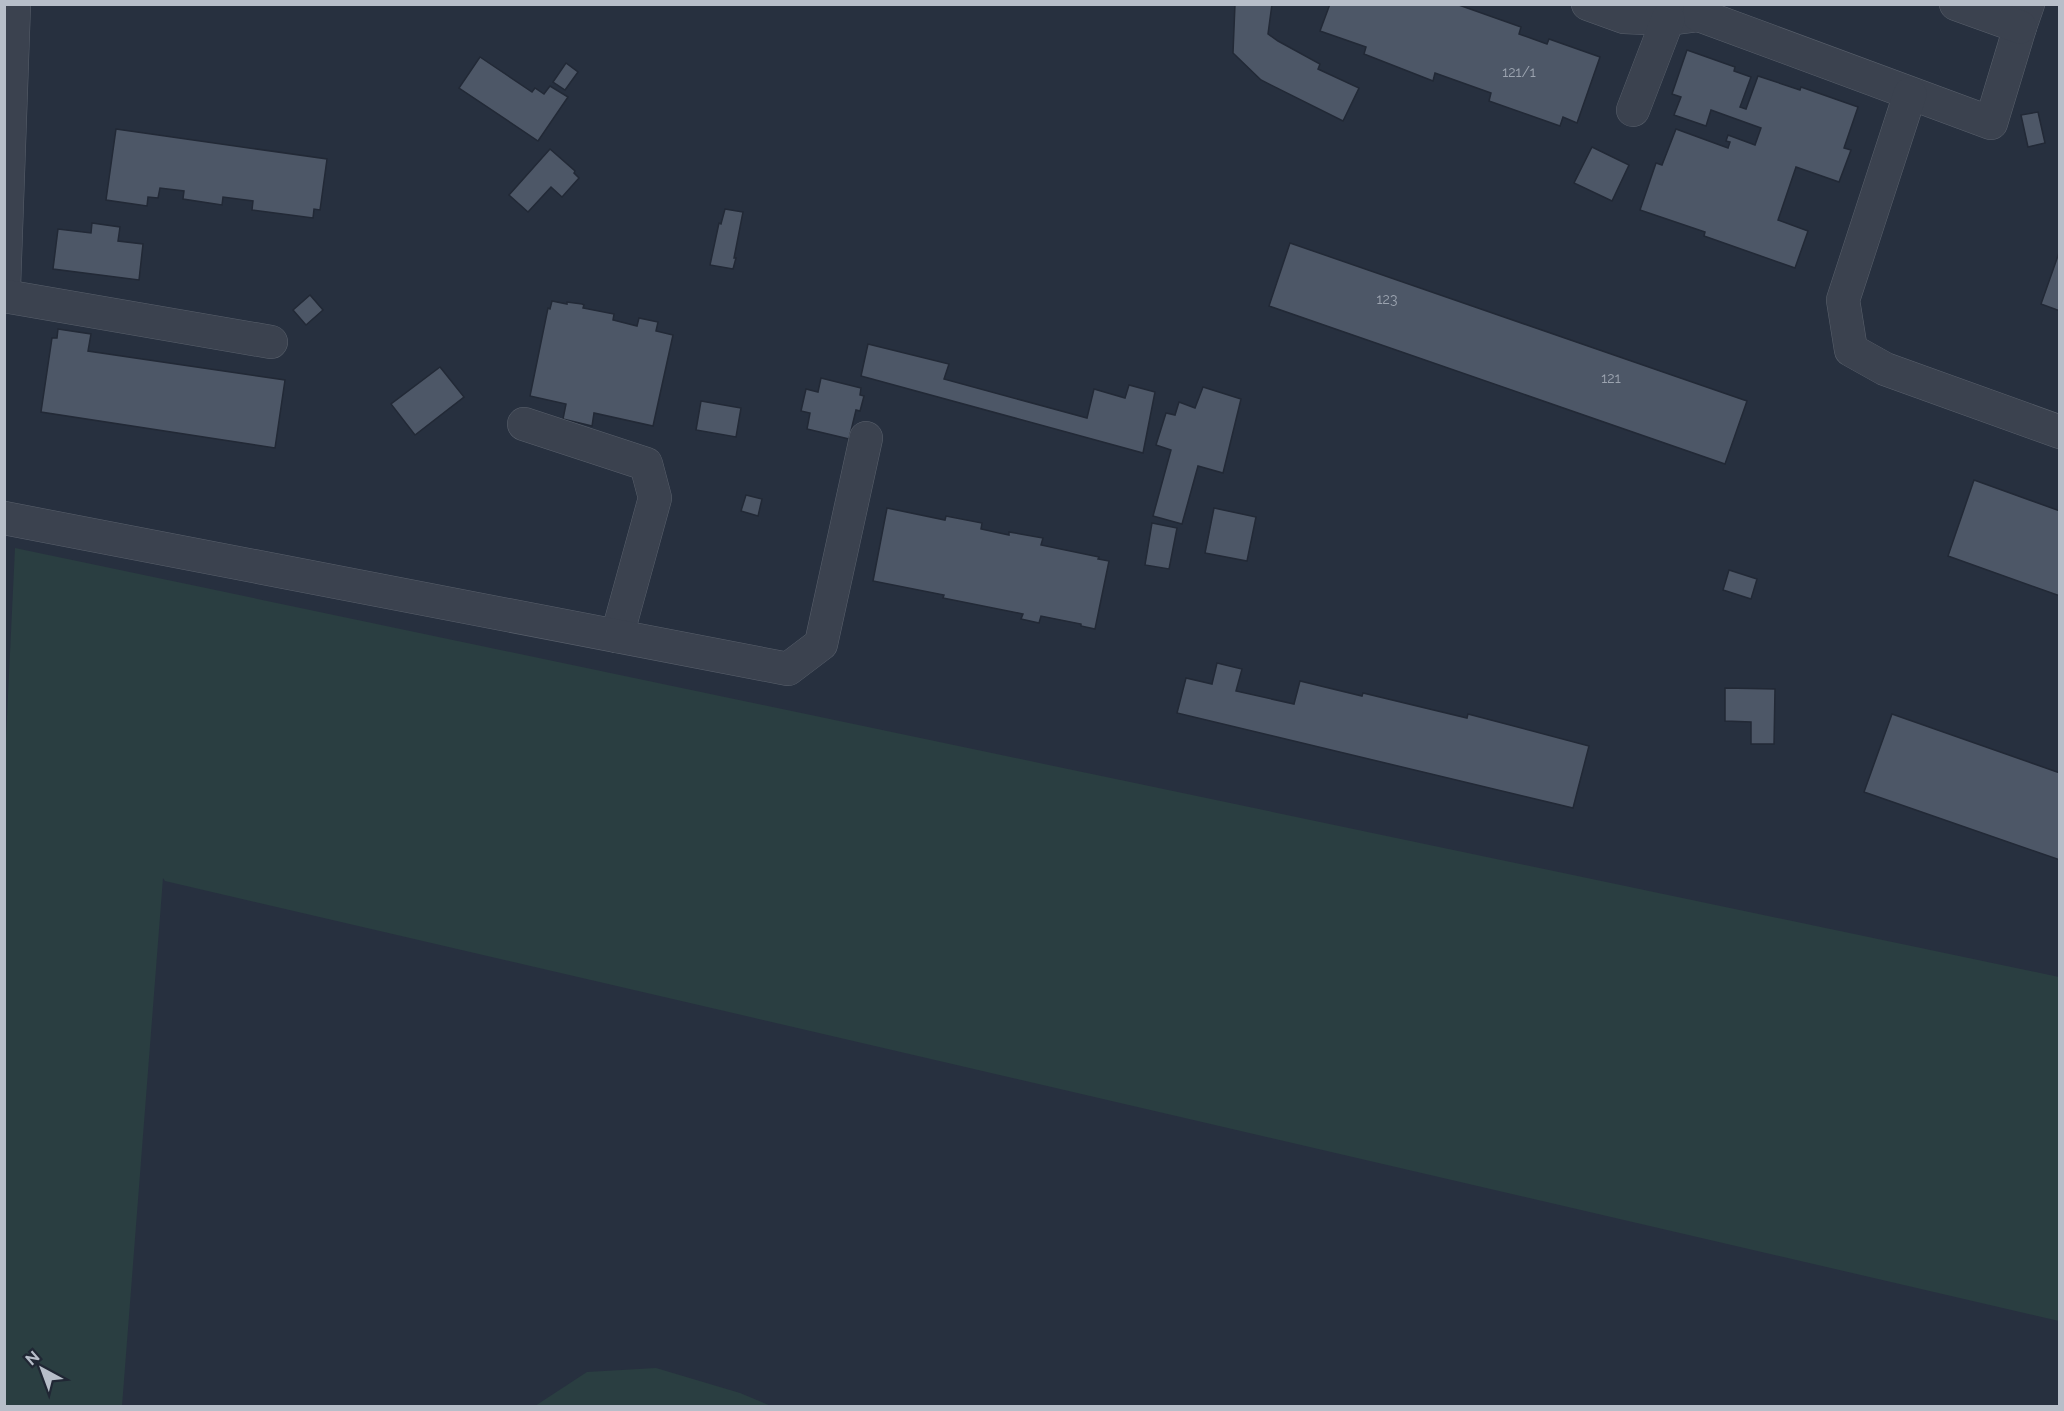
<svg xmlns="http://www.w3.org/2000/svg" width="2064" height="1411" viewBox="0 0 2064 1411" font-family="Raleway,sans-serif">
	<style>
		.green { fill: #2a3e41 }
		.building { fill: #4d5767; stroke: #222936; stroke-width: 1.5 }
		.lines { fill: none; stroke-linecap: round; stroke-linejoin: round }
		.minor-casing { stroke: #59606c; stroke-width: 34 }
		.minor { stroke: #3b424f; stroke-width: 33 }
		.labels { text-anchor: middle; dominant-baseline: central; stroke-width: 4.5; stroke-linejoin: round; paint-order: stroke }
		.number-label { font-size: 14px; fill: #9ca4b0 }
	</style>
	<rect width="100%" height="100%" fill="#27303f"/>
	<g class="green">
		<polygon points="15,548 2059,977 2059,1321 165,881 163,878 122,1406 5,1406 4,780"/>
		<polygon points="656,1368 740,1393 771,1406 535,1406 587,1372"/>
	</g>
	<g class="building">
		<polygon points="1235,4 1272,4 1268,34 1278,41 1320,64 1318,69 1359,88 1343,121 1261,80 1233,53"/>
		<polygon points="1330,4 1456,4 1521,27 1519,34 1547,44 1549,39 1600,57 1577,123 1563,117 1560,126 1489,101 1491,93 1435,73 1433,81 1364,54 1366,47 1320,31"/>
		<polygon points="1687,50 1735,67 1734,71 1751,77 1740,107 1746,109 1758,76 1800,90 1801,87 1858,107 1844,148 1851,150 1839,182 1796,167 1778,220 1808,231 1795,268 1704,236 1705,232 1640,210 1656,163 1662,165 1676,129 1728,148 1730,142 1726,141 1728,135 1755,145 1761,128 1711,110 1706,126 1674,115 1681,97 1672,94"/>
		<polygon points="480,57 532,92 535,88 544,94 550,86 568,97 538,141 459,88"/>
		<polygon points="566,63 578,72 565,90 553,82"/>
		<polygon points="2038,112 2045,143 2028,147 2021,115"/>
		<polygon points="116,129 327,159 320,210 314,209 313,218 252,210 253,201 223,197 222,205 183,199 184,191 160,188 158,198 148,197 147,206 106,200"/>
		<polygon points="1592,147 1629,165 1612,201 1574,183"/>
		<polygon points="550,149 575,171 574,173 579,178 562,197 551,187 528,212 509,195"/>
		<polygon points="725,209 743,212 734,258 736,258 733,269 710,265 719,223 721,224"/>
		<polygon points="92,223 120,227 118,241 143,244 139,280 53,269 58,229 91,233"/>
		<polygon points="1290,243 1747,401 1725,464 1269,306"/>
		<polygon points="2060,250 2060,311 2041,304"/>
		<polygon points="310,295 323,310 306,325 293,310"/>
		<polygon points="552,301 567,304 567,302 582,304 584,305 583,308 614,314 613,320 637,326 639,318 658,322 656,331 673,335 653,426 594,413 592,426 563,419 566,404 530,396 548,308 550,309"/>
		<polygon points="58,329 91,334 88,351 285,380 275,448 41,412 52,338 57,338"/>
		<polygon points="868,344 949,364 944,379 1087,418 1094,389 1125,398 1129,385 1155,392 1143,453 861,376"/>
		<polygon points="440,367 464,397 415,435 391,404"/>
		<polygon points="821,378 861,388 860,395 864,396 860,411 856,410 849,439 807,429 810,413 801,411 806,389 818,392"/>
		<polygon points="1203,387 1241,399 1223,473 1198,466 1182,524 1153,516 1171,450 1156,445 1166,413 1175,415 1179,402 1195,408"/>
		<polygon points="701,401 741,408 736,437 696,430"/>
		<polygon points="1974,480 2060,511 2060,596 1948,556"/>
		<polygon points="746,495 762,499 758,516 741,511"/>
		<polygon points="887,508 945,520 946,516 982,523 981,529 1009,535 1009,532 1043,538 1041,545 1099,557 1098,559 1109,561 1095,629 1081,626 1081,624 1041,616 1039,623 1021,619 1023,614 943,598 944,595 873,581"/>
		<polygon points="1214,508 1256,517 1247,561 1205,553"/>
		<polygon points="1152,523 1177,528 1169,569 1145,565"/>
		<polygon points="1729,570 1757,579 1751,599 1723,590"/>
		<polygon points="1217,663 1242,669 1236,691 1294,704 1300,681 1362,696 1363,693 1467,718 1468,714 1589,746 1573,808 1177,713 1186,678 1212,684"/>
		<polygon points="1725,688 1775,689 1774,744 1751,744 1751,722 1725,721"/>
		<polygon points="1892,714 2060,773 2060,860 1864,792"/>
	</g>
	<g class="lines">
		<g class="minor-casing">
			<g id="minor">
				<polyline points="1588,4 1624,17 1668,19 1699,15"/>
				<polyline points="1701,4 1699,15 1991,123 2020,27 2028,4"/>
				<polyline points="1956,4 2020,27"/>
				<polyline points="1910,94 1843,300 1851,350 1885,369 2060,432"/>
				<polyline points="1633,110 1668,19"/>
				<polyline points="4,287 14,4"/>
				<polyline points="4,296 271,342"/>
				<polyline points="524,424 646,464 655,498 617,636"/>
				<polyline points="4,518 788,669 821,644 866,438"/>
			</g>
		</g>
		<use href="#minor" class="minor"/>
	</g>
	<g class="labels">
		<g class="number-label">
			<text x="1519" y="72">121/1</text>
			<text x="1387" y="299">123</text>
			<text x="1611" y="378">121</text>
		</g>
	</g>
	<rect width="2064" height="1411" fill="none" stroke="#b7bec9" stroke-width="12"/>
	<g transform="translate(42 1369) rotate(319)" stroke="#202734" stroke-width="4.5" paint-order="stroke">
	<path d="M0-4.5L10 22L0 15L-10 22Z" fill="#b7bec9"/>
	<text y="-9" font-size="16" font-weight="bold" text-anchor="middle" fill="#b7bec9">N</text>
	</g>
</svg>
